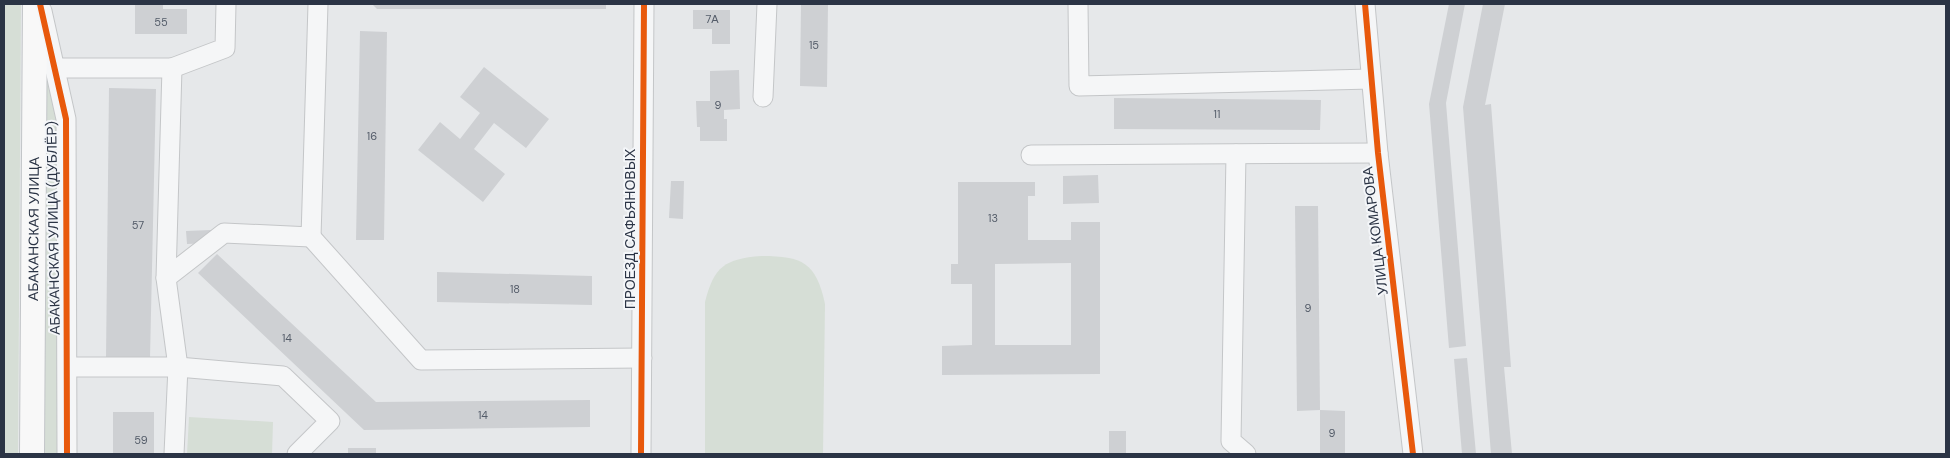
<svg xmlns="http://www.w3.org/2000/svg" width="1950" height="458" viewBox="0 0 1950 458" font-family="'DM Sans',sans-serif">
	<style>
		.green { fill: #d6ded6 }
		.building { fill: #ced0d3; fill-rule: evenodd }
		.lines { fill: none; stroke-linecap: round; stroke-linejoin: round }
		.minor-casing { stroke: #c4c6c8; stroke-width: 21 }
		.major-casing { stroke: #c2c5c8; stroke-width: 26 }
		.minor { stroke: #f5f6f7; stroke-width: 19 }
		.major { stroke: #f8f8f8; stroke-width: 24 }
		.cycleway-casing { stroke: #f4f6f9; stroke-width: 9 }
		.cycleway { stroke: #e8590c; stroke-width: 6 }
		.labels { text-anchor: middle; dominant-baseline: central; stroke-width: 4; stroke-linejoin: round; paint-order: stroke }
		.number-label { font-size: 11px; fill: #545c69 }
		.street-label { font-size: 14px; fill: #2b3445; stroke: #f4f6f9 }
	</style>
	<rect width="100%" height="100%" fill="#e6e8ea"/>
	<g class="green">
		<polygon points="4,4 21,4 18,454 4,454"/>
		<polygon points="41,45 60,131 57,454 38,454"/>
		<path d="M 761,256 C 802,256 816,262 825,304 L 823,454 L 705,454 L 705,302 C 714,266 725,259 761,256 Z"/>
		<polygon points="189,417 273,422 272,454 187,454"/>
	</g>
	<g class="building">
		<polygon points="135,4 163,4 163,9 187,9 187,34 135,34"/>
		<polygon points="372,4 606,4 606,9 377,9"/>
		<polygon points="801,4 828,4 827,87 800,86"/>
		<polygon points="1449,4 1465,4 1446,103 1466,346 1449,348 1429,104"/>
		<polygon points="1483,4 1505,4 1485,105 1491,104 1511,367 1504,367 1512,454 1491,454 1463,107"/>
		<polygon points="693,10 730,10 730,44 712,44 712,29 693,29"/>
		<polygon points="360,31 387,32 384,240 356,240"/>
		<polygon points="484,67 549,119 526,148 494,123 474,149 505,174 483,202 418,150 440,122 460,139 480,113 460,97"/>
		<polygon points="739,70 740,109 724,110 724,119 727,119 727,141 700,141 700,127 697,127 696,101 710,101 710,71"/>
		<polygon points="109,88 156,89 150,358 106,358"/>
		<polygon points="1114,98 1321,100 1320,130 1114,129"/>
		<polygon points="1098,175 1099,203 1063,204 1063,176"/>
		<polygon points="671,181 684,181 683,219 669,218"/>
		<path d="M 958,182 L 1035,182 L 1035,196 L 1028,196 L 1028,240 L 1071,240 L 1071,222 L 1100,222 L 1100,374 L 942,375 L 942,346 L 972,345 L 972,284 L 951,284 L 951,264 L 958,264 ZM 1071,263 L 1071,345 L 995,345 L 995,264 Z"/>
		<polygon points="1295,206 1318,206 1320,410 1297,411"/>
		<polygon points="211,230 211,243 187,244 186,231"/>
		<polygon points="217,254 376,402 590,400 590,427 364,430 198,273"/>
		<polygon points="437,272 592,276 592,305 437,302"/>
		<polygon points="1467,358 1476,454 1462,454 1454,359"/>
		<polygon points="1320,410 1345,411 1345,454 1320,454"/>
		<rect x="113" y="412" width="41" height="42"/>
		<rect x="1109" y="431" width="17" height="23"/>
		<rect x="348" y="448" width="28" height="6"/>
	</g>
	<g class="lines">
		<g class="minor-casing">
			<g id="minor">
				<polyline points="1078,4 1079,86 1371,79"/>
				<polyline points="1365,4 1378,153 1413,454"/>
				<polyline points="42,11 66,119 67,454"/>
				<polyline points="54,68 172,68 166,278 178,367 174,454"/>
				<polyline points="172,68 225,48 226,4"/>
				<polyline points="763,97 767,4"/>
				<polyline points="1236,154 1231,441 1246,454"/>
				<polyline points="1031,155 1378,153"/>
				<polyline points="311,237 421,360 642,358"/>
				<polyline points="166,278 224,233 311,237 318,4"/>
				<polyline points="68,367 178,367 283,376 330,421 297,454"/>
				<polyline points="641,454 644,4"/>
			</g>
		</g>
		<g class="major-casing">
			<g id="major">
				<path id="s1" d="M 32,454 L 35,4"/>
			</g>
		</g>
		<use href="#minor" class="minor"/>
		<use href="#major" class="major"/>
		<g class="cycleway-casing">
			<g id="cycleway">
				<polyline points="40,4 66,119 67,454"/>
				<polyline points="1365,4 1378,153 1413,454"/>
				<polyline points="641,454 644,4"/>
			</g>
		</g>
		<use href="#cycleway" class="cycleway"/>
	</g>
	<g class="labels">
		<g class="number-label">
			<text x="712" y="19">7А</text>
			<text x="161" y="22">55</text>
			<text x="814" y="45">15</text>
			<text x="718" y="105">9</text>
			<text x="1217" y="114">11</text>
			<text x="372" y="136">16</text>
			<text x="993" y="218">13</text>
			<text x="138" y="225">57</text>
			<text x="515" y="289">18</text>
			<text x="1308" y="308">9</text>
			<text x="287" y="338">14</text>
			<text x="483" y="415">14</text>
			<text x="1332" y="433">9</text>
			<text x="141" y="440">59</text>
		</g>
		<g class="street-label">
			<text transform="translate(53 228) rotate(-91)">АБАКАНСКАЯ УЛИЦА (ДУБЛЁР)</text>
			<text stroke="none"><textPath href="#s1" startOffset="225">АБАКАНСКАЯ УЛИЦА</textPath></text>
			<text transform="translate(630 229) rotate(-90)">ПРОЕЗД САФЬЯНОВЫХ</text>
			<text transform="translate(1375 231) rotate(-97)">УЛИЦА КОМАРОВА</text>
		</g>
	</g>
	<rect width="1950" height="458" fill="none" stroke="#2b3445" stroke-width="10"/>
</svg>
